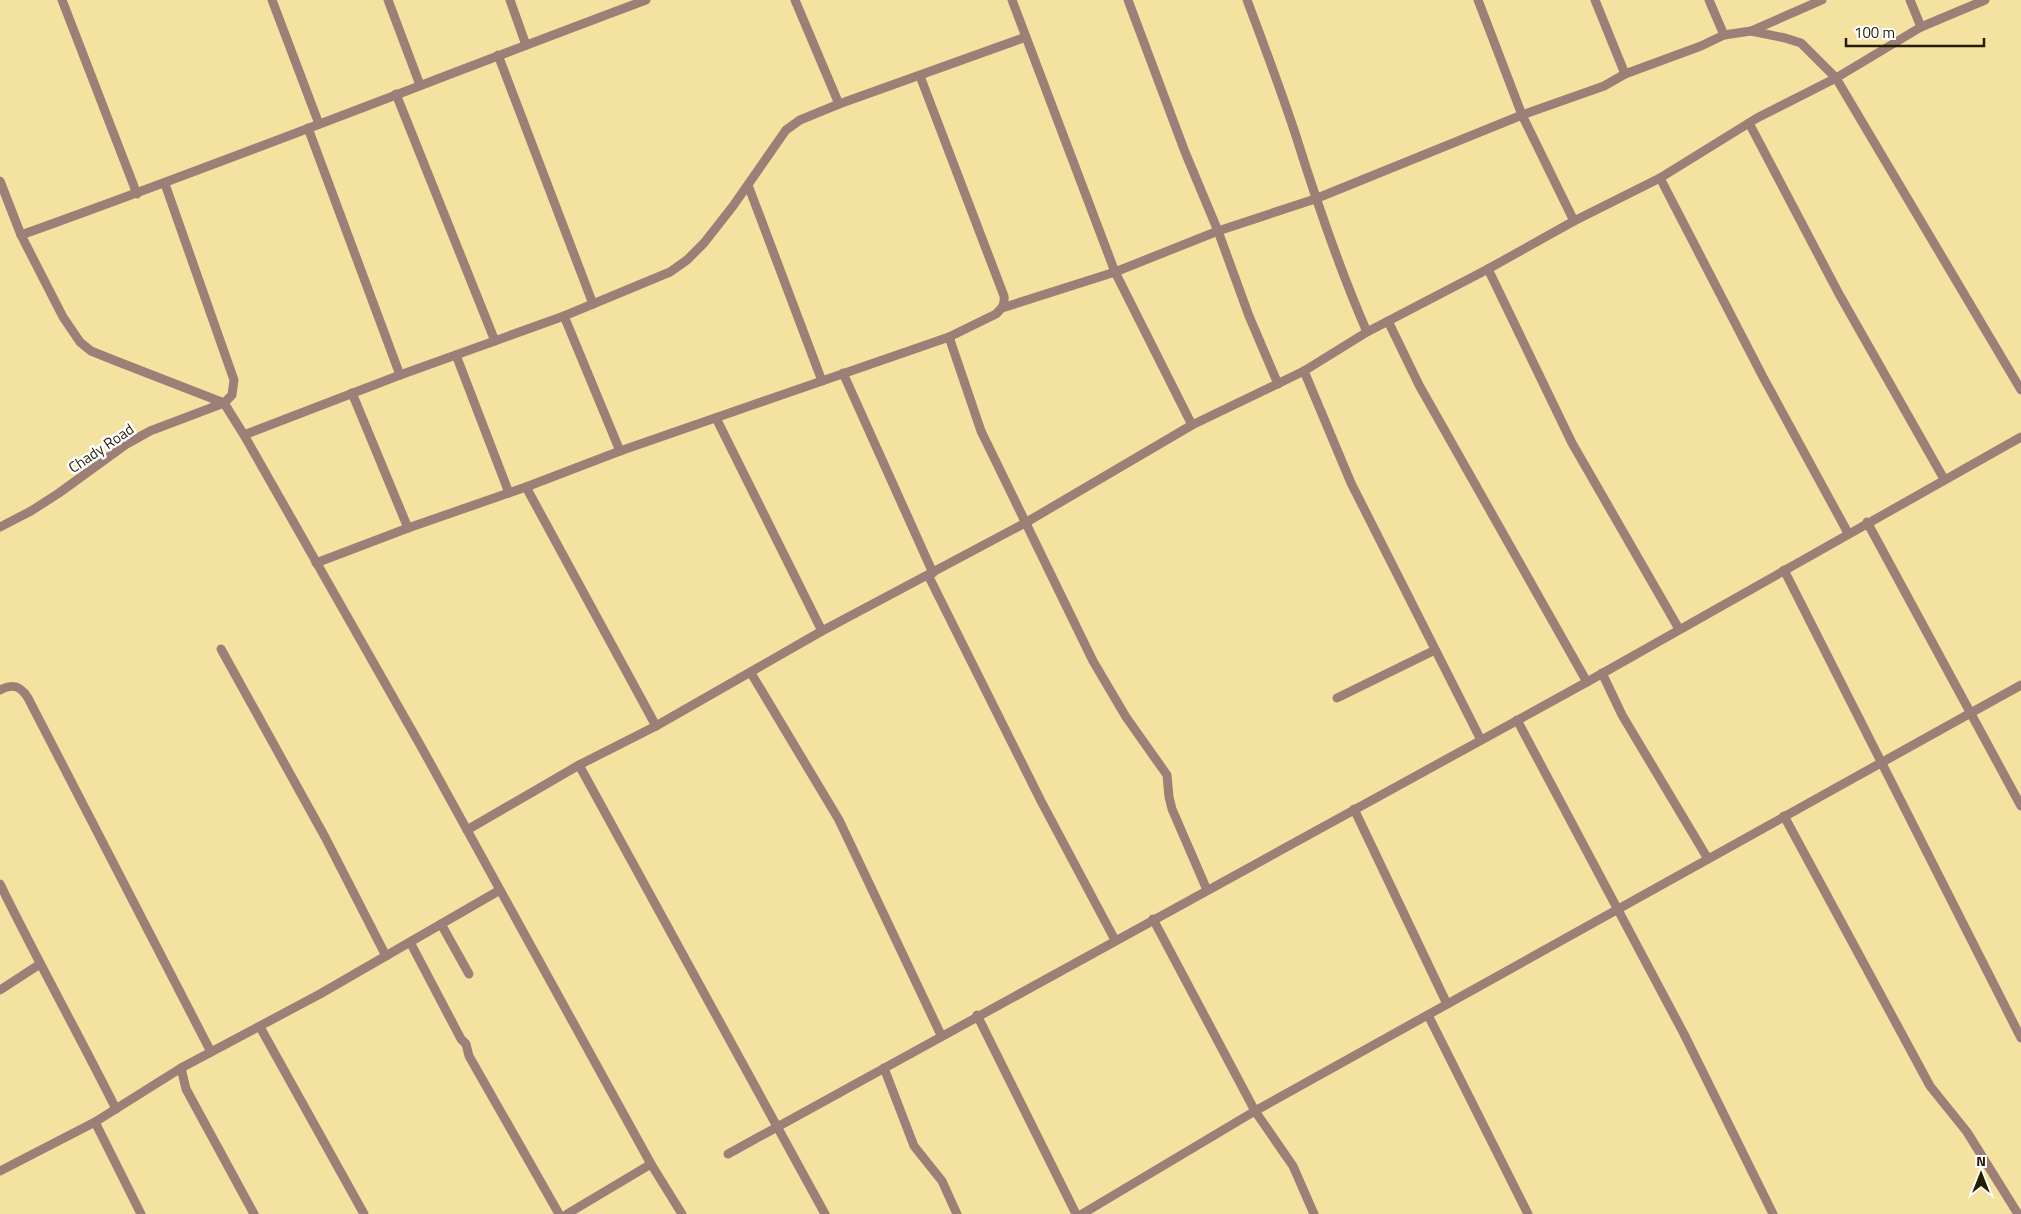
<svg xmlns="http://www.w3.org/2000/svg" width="2021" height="1214" viewBox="0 0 2021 1214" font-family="'Titillium Web',sans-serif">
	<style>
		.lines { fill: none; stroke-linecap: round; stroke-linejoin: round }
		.street { stroke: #9d7f77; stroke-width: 9 }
		.labels { text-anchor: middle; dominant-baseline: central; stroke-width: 5; stroke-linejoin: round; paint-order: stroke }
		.street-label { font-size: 15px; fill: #231d02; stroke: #fff }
	</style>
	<rect width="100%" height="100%" fill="#f4e3a0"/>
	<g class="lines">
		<g class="street">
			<polyline points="62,0 137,194"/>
			<polyline points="272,0 319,124"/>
			<polyline points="388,0 420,85"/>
			<polyline points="510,0 526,45"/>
			<polyline points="795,0 839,104"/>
			<polyline points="1012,0 1115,272 1192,425"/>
			<polyline points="1128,0 1185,152 1218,231 1249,316 1278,384"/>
			<path d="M 1247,0 C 1264,45 1281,90 1296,136 C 1317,203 1339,268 1367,332"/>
			<polyline points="1478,0 1522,115 1574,221"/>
			<polyline points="1595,0 1625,74 1701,46 1724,35 1751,31 1785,38 1801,43 1836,78 2021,390"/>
			<polyline points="1709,0 1724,35"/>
			<polyline points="1910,0 1921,27"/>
			<polyline points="1751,31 1822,0"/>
			<polyline points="498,55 593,304"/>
			<polyline points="396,94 495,341"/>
			<polyline points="1749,123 1839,294 1944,479"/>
			<polyline points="308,128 400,375"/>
			<polyline points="1660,178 1763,377 1848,533"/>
			<polyline points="0,181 21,235 63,317 80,342 91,351 116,361 224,403 244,435 423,750 651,1164 682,1214"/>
			<polyline points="748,185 822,381"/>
			<path d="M 21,235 C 231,160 437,78 646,0"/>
			<polyline points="1488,269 1572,443 1679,629"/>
			<polyline points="1002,308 1115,272 1218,231 1315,199 1522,115 1604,86 1625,74"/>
			<polyline points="564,316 620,451"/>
			<polyline points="1388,321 1419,385 1587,682"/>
			<polyline points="949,337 981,431 1093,661 1126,717 1167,775 1169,797 1172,809 1207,890"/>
			<polyline points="456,355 509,493"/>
			<polyline points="1304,371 1351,483 1481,740"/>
			<polyline points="843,373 933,573"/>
			<polyline points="352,393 408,528"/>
			<polyline points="716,418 822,631"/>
			<polyline points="244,435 400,375 564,316 670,272 687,260 704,243 733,206 786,130 800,120 839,104 1026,37"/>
			<polyline points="526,487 656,726"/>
			<polyline points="1867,522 2021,806"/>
			<polyline points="0,527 31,511 59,493 125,445 150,431 224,403 232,395 234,380 165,184"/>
			<path d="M 316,563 L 408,528 L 526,487 L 620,451 L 949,337 L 996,314 C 1002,308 1005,305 1004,296 L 920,76"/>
			<polyline points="1784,570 2021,1038"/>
			<polyline points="928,575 1041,801 1115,940"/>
			<polyline points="221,649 325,837 386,956"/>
			<polyline points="751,673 839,820 941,1035"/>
			<polyline points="1602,673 1622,715 1708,859"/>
			<path d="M 0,690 C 13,683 21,686 28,698 L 211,1052"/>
			<polyline points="1337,698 1435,650"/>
			<polyline points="1517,720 1684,1034 1773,1214"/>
			<polyline points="579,765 825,1214"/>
			<polyline points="1354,809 1447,1004"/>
			<polyline points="1784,816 1930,1086 1967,1132 2018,1214"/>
			<polyline points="467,830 579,765 656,726 822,631 1025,523 1192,425 1304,371 1367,332 1488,269 1574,221 1660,178 1757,118 1836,78 1921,27 1985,0"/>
			<path d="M 0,884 C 37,960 78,1033 116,1109"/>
			<polyline points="1153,919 1255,1111 1293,1166 1314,1214"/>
			<polyline points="441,924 469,974"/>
			<polyline points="410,942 461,1039 466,1044 469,1056 559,1214"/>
			<polyline points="0,990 40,964"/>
			<polyline points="977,1015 1076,1214"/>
			<polyline points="1428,1015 1528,1214"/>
			<polyline points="260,1027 364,1214"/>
			<polyline points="181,1068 186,1089 254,1214"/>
			<polyline points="884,1068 914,1146 942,1181 957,1214"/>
			<polyline points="95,1122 141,1214"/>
			<polyline points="728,1154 1587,682 2021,437"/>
			<polyline points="0,1171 95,1122 181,1068 320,994 500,890"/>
			<polyline points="567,1214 651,1164"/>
			<polyline points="1082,1214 1255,1111 2021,685"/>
		</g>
	</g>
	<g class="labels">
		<g class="street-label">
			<text transform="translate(101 448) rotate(-34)">Chady Road</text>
		</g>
	</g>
	<g transform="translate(1981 1174)" stroke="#ffffff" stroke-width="4" paint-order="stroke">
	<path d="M0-4L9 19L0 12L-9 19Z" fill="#231d02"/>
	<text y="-8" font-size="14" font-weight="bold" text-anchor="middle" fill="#231d02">N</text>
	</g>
	<path d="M1846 38v8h138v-8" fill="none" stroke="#231d02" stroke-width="2.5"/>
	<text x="1854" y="38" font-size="15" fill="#231d02" stroke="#ffffff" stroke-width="4" paint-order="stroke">100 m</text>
</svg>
